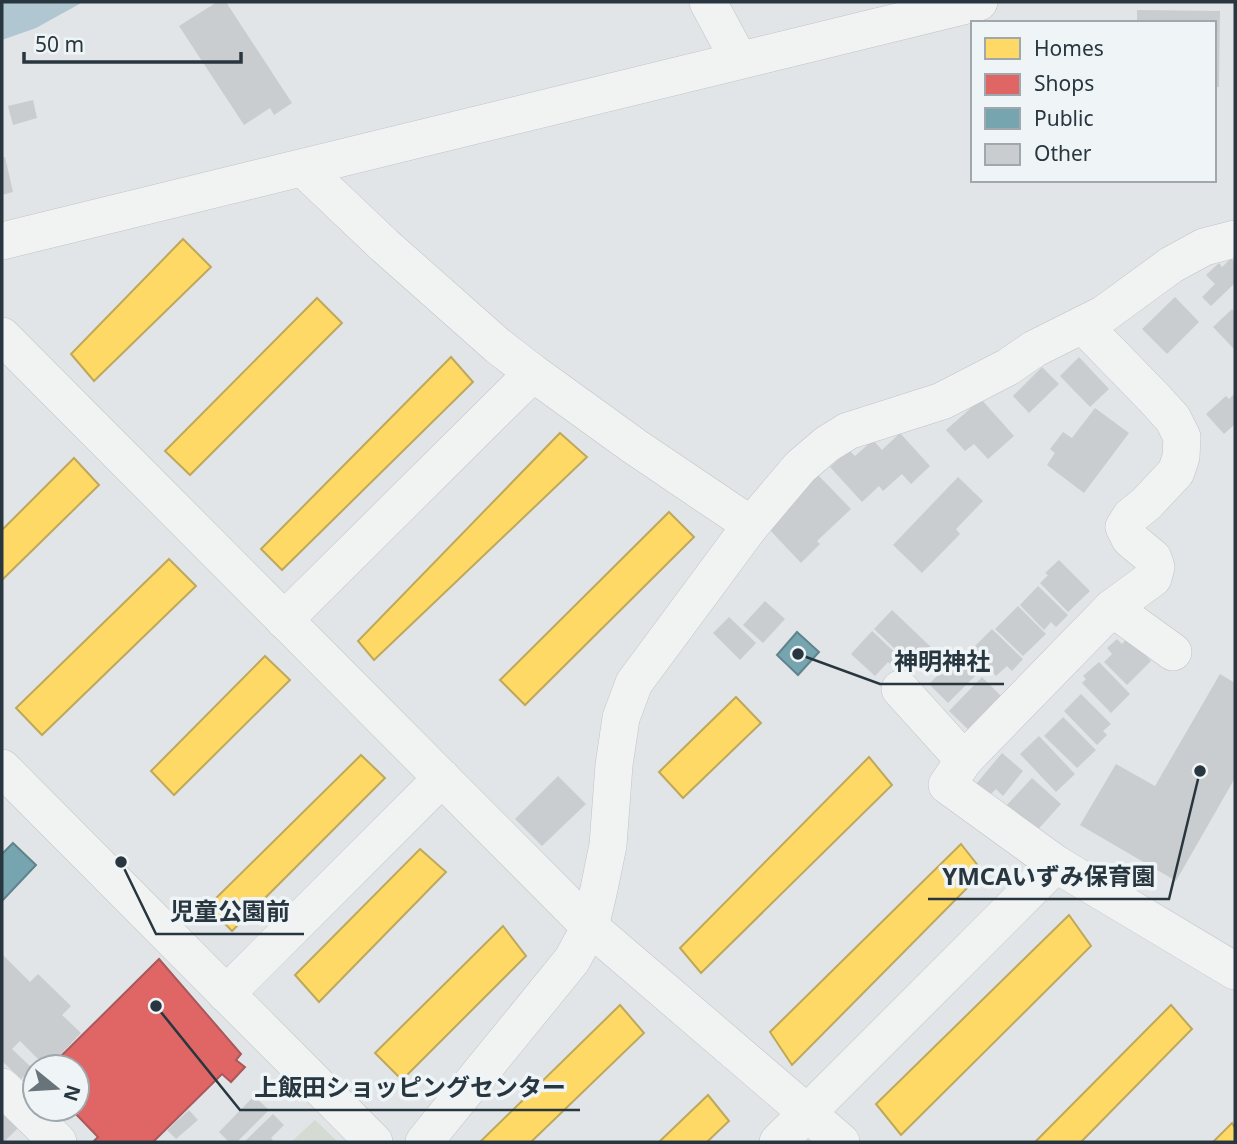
<svg xmlns="http://www.w3.org/2000/svg" width="1237" height="1144" viewBox="0 0 1237 1144" font-family="'Noto Sans','Noto Sans JP',sans-serif">
	<style>
		.green { fill: #d4dbd2 }
		.water { fill: #b0c7d2 }
		.homes { fill: #ffd966; stroke: #bea85b; stroke-width: 2 }
		.shops { fill: #e06666; stroke: #a9585b; stroke-width: 2 }
		.public { fill: #76a5af; stroke: #5f848e; stroke-width: 2 }
		.building { fill: #cacdcf }
		.lines { fill: none; stroke-linecap: round; stroke-linejoin: round }
		.minor-casing { stroke: #c0c3c5; stroke-width: 38 }
		.minor { stroke: #f1f3f3; stroke-width: 37 }
		.leader { fill: none; stroke: #283640; stroke-width: 2.5 }
		.callout-dot { fill: #283640; stroke: #eff4f6; stroke-width: 2.5 }
		.callout-label { font-size: 24px; text-anchor: middle; font-weight: bold; fill: #283640; stroke: #eff4f6; stroke-width: 7; stroke-linejoin: round; paint-order: stroke }
	</style>
	<rect width="100%" height="100%" fill="#e2e5e7"/>
	<polygon class="green" points="315,1120 338,1142 291,1142"/>
	<polygon class="water" points="2,2 83,2 36,28 2,40"/>
	<g class="homes">
		<polygon points="183,239 211,267 94,381 71,354"/>
		<polygon points="317,298 342,323 190,475 165,451"/>
		<polygon points="451,357 473,382 282,570 261,549"/>
		<polygon points="560,433 587,457 374,660 358,641"/>
		<polygon points="74,458 99,485 2,580 2,530"/>
		<polygon points="669,512 694,537 525,705 500,680"/>
		<polygon points="169,559 196,586 42,735 16,708"/>
		<polygon points="265,656 290,680 174,795 151,771"/>
		<polygon points="736,697 761,723 683,798 659,772"/>
		<polygon points="361,755 385,778 232,931 208,906"/>
		<polygon points="869,757 892,785 701,973 680,948"/>
		<polygon points="961,844 983,872 792,1065 770,1032"/>
		<polygon points="420,849 446,872 319,1002 295,975"/>
		<polygon points="1069,915 1091,946 901,1135 876,1104"/>
		<polygon points="503,926 526,956 402,1080 375,1053"/>
		<polygon points="620,1005 644,1033 531,1142 480,1142"/>
		<polygon points="1171,1005 1192,1029 1081,1142 1035,1142"/>
		<polygon points="708,1095 729,1121 707,1142 659,1142"/>
		<polygon points="1232,1123 1235,1128 1235,1142 1213,1142"/>
	</g>
	<polygon class="shops" points="159,959 241,1054 236,1060 245,1067 231,1082 222,1074 153,1142 93,1142 98,1137 71,1109 77,1109 77,1067 50,1067"/>
	<g class="public">
		<polygon points="797,632 819,652 798,675 777,655"/>
		<polygon points="13,843 36,865 2,901 2,854"/>
	</g>
	<g class="building">
		<polygon points="217,2 226,2 292,103 274,115 270,108 244,125 179,26"/>
		<polygon points="1137,10 1220,11 1219,87 1214,87 1214,23 1137,23"/>
		<polygon points="33,100 37,118 13,125 8,106"/>
		<polygon points="5,157 13,192 2,195 2,158"/>
		<polygon points="1231,258 1235,263 1235,283 1211,306 1202,297 1215,284 1206,275 1219,263 1222,267"/>
		<polygon points="1175,297 1199,322 1167,354 1142,329"/>
		<polygon points="1232,309 1235,313 1235,350 1213,327"/>
		<polygon points="1079,357 1109,389 1090,407 1060,376"/>
		<polygon points="1042,367 1059,384 1029,413 1013,396"/>
		<polygon points="1235,393 1235,424 1224,434 1206,414 1226,396 1229,399"/>
		<polygon points="981,399 1014,436 988,459 974,444 965,451 946,430"/>
		<polygon points="1095,408 1129,433 1084,493 1047,465 1055,453 1050,449 1063,432 1072,438"/>
		<polygon points="900,433 930,466 911,484 902,474 883,491 879,486 862,502 830,467 849,450 855,456 873,440 882,450"/>
		<polygon points="817,474 851,509 817,541 820,544 801,563 768,528"/>
		<polygon points="958,477 983,501 956,529 960,534 922,573 893,545"/>
		<polygon points="1059,560 1090,591 1068,612 1040,583 1048,575 1045,573"/>
		<polygon points="1038,586 1068,615 1056,627 1051,622 1044,630 1020,605"/>
		<polygon points="765,601 785,619 763,643 743,625"/>
		<polygon points="1018,606 1046,634 1023,656 995,629"/>
		<polygon points="892,610 933,649 915,668 874,629"/>
		<polygon points="729,617 756,643 740,660 713,633"/>
		<polygon points="992,629 1023,659 1012,671 1007,666 996,676 971,650"/>
		<polygon points="872,631 903,660 895,668 888,662 875,676 851,654"/>
		<polygon points="1128,637 1151,661 1127,685 1104,662 1112,654 1107,648 1117,639 1122,644"/>
		<polygon points="962,651 981,670 948,703 929,684"/>
		<polygon points="1099,662 1130,694 1111,713 1082,683 1086,679 1083,676"/>
		<polygon points="1220,674 1235,683 1235,778 1176,881 1080,825 1116,764 1155,786"/>
		<polygon points="982,677 1001,696 993,703 999,709 974,735 949,711"/>
		<polygon points="1081,694 1111,724 1103,731 1107,735 1097,745 1064,711"/>
		<polygon points="1063,717 1096,750 1077,768 1044,736"/>
		<polygon points="1039,736 1075,774 1056,792 1020,754"/>
		<polygon points="1002,753 1023,771 1003,796 996,789 990,795 976,784"/>
		<polygon points="558,776 586,804 542,846 515,819"/>
		<polygon points="1032,778 1061,804 1034,834 1005,807"/>
		<polygon points="2,954 30,982 38,974 71,1006 62,1015 81,1033 49,1067 46,1067 20,1041 12,1049 32,1068 21,1079 2,1061"/>
		<polygon points="254,1096 269,1110 237,1142 229,1142 219,1132"/>
		<polygon points="189,1110 198,1120 176,1139 167,1130"/>
		<polygon points="2,1111 18,1128 4,1142 2,1142"/>
		<polygon points="273,1114 284,1125 271,1138 273,1140 271,1142 244,1142"/>
	</g>
	<g class="lines">
		<g class="minor-casing">
			<g id="minor">
				<polyline points="708,2 739,60"/>
				<polyline points="303,168 384,245 498,346 533,373 634,446 751,525"/>
				<polyline points="2,241 979,2"/>
				<polyline points="2,336 590,927 841,1142"/>
				<polyline points="1112,608 1173,652"/>
				<polyline points="284,620 533,373"/>
				<polyline points="900,689 964,760"/>
				<polyline points="2,768 374,1142"/>
				<polyline points="1056,864 947,785 964,760 1112,608 1153,578 1156,567 1153,558 1130,539 1124,527 1131,516 1146,504 1176,472 1181,457 1182,437 1173,419 1155,399 1083,325"/>
				<polyline points="226,994 442,778"/>
				<polyline points="2,1087 58,1142"/>
				<polyline points="424,1142 572,960 590,927 599,889 608,845 614,765 621,718 634,683 751,525 800,467 827,444 848,431 942,401 1008,367 1034,349 1104,314 1171,265 1204,247 1235,239"/>
				<polyline points="778,1142 1056,864 1235,971"/>
			</g>
		</g>
		<use href="#minor" class="minor"/>
	</g>
	<path class="leader" d="M798 654L880 684H1004M1200 771L1169 899H928M121 862L156 934H304M156 1006L240 1110H580"/>
	<g class="callout-dot">
		<circle cx="798" cy="654" r="7"/>
		<circle cx="1200" cy="771" r="7"/>
		<circle cx="121" cy="862" r="7"/>
		<circle cx="156" cy="1006" r="7"/>
	</g>
	<g class="callout-label">
		<text x="942" y="670">神明神社</text>
		<text x="1049" y="885">YMCAいずみ保育園</text>
		<text x="230" y="920">児童公園前</text>
		<text x="410" y="1096">上飯田ショッピングセンター</text>
	</g>
	<rect width="1237" height="1144" fill="none" stroke="#283640" stroke-width="7"/>
	<rect x="971" y="21" width="245" height="161" fill="#eff4f6" stroke="#9fa8ad" stroke-width="2"/>
	<rect x="985" y="38" width="35" height="21" fill="#ffd966" stroke="#9fa8ad" stroke-width="2"/>
	<text x="1034" y="56" font-size="21" fill="#283640">Homes</text>
	<rect x="985" y="74" width="35" height="21" fill="#e06666" stroke="#9fa8ad" stroke-width="2"/>
	<text x="1034" y="91" font-size="21" fill="#283640">Shops</text>
	<rect x="985" y="108" width="35" height="21" fill="#76a5af" stroke="#9fa8ad" stroke-width="2"/>
	<text x="1034" y="126" font-size="21" fill="#283640">Public</text>
	<rect x="985" y="144" width="35" height="21" fill="#cacdcf" stroke="#9fa8ad" stroke-width="2"/>
	<text x="1034" y="161" font-size="21" fill="#283640">Other</text>
	<g transform="translate(56 1088) rotate(108)"><circle r="33" fill="#eff4f6" stroke="#9fa8ad" stroke-width="2"/>
	<path d="M0-5L12 26L0 18L-12 26Z" fill="#69737a"/>
	<text y="-10" font-size="19" font-weight="bold" text-anchor="middle" fill="#283640">N</text>
	</g>
	<path d="M24 52v10h217v-10" fill="none" stroke="#283640" stroke-width="3.5"/>
	<text x="35" y="52" font-size="21" fill="#283640" stroke="#eff4f6" stroke-width="5" paint-order="stroke">50 m</text>
</svg>
